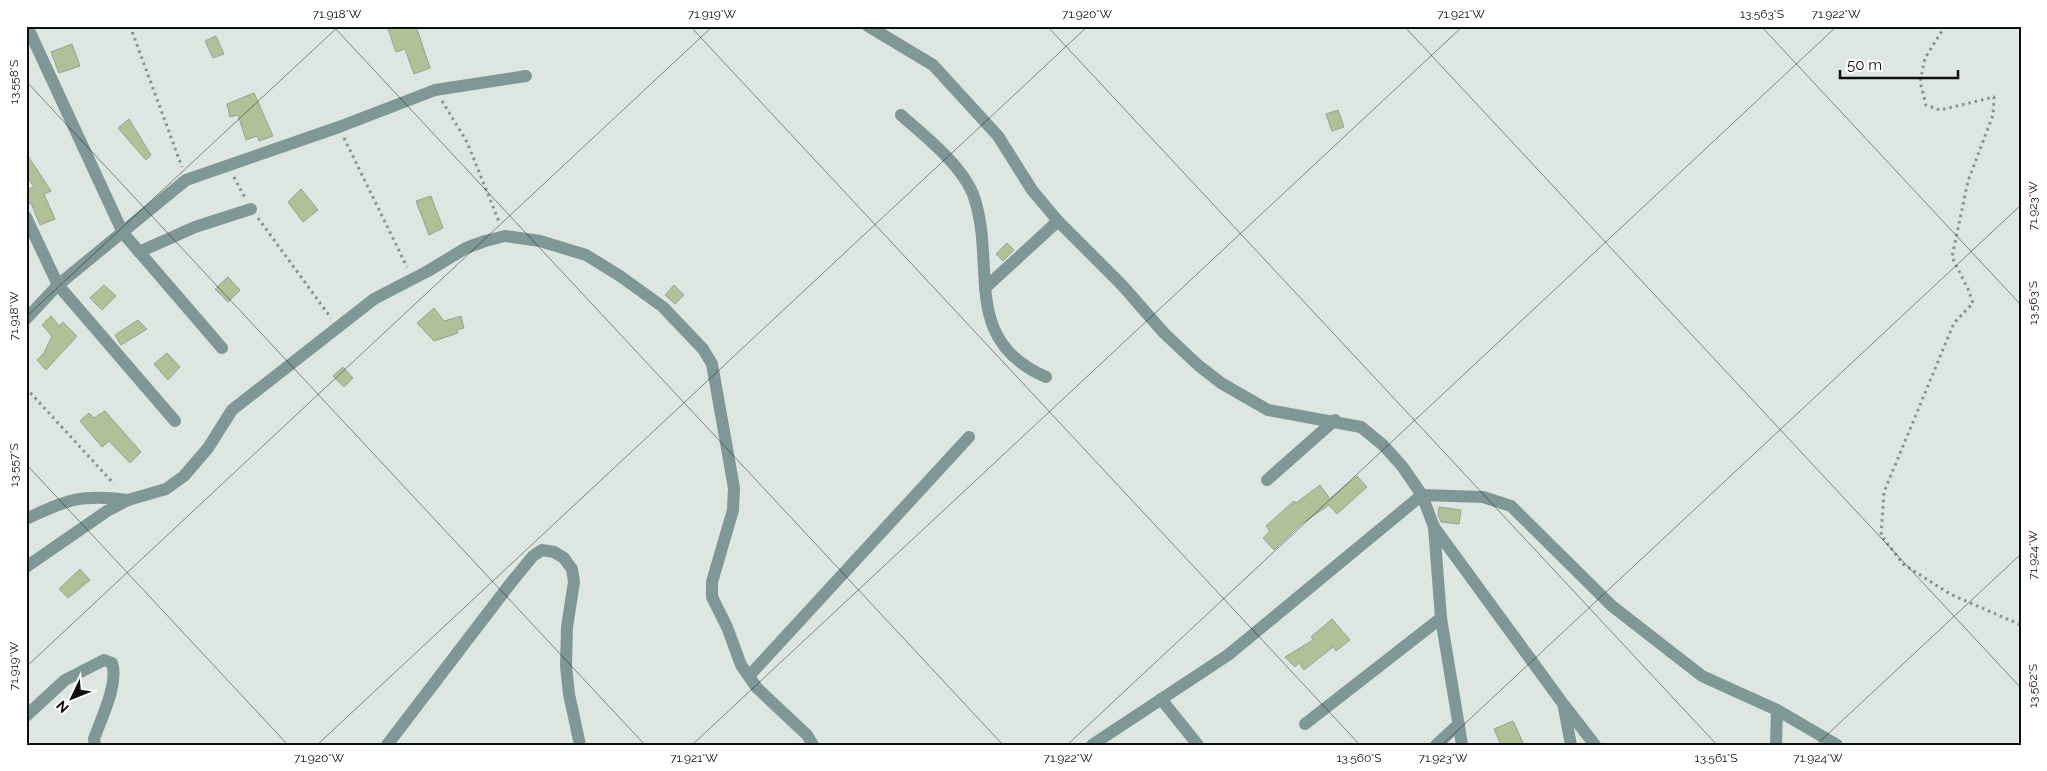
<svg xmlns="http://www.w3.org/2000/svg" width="2047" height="771" viewBox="0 0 2047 771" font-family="Raleway,sans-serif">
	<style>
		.building { fill: #b0c197; stroke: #9c9f97 }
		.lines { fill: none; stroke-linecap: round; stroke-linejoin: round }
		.path { stroke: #8a918c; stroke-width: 3; stroke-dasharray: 2.5 4; stroke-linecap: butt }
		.minor { stroke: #809895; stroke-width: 12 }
		.ticks { fill: none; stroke: #0c0f0d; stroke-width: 1; stroke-opacity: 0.45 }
		.neatline { fill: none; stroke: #0c0f0d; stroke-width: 2 }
		.ticks-label { font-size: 12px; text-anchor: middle; fill: #0c0f0d }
	</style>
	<rect width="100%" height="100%" fill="#dde6e0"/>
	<g class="building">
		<polygon points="387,26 416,26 430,68 414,74 405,49 396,52"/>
		<polygon points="216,36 224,54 213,58 205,41"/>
		<polygon points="72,44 80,66 59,73 51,52"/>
		<polygon points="254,93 273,136 259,141 257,136 246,140 238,115 230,117 227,104"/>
		<polygon points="1338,110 1344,127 1332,131 1326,114"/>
		<polygon points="129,119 151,155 146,160 118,128"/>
		<polygon points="26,153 51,191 44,194 55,219 40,225 31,203 26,205 26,190 34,187 26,175"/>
		<polygon points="301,189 318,210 303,222 288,202"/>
		<polygon points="431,196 443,228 429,235 416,201"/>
		<polygon points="1007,243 1014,250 1003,261 996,254"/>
		<polygon points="228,277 240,290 228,302 215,289"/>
		<polygon points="104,285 116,296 102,310 90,298"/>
		<polygon points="674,285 684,295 675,304 665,295"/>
		<polygon points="434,308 444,321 461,316 464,328 457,330 458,333 434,341 417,323"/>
		<polygon points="51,316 59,326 63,322 77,336 46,370 37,360 44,353 52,336 42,325"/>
		<polygon points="138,320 147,329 121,345 115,335"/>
		<polygon points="167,353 180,367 168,380 154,364"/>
		<polygon points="343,367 353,378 344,387 333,376"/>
		<polygon points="105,411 141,452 130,463 109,441 102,447 80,421 89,413 94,418"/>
		<polygon points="1357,476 1367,487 1337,514 1329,505 1300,525 1274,550 1263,538 1270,531 1266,526 1294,501 1296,503 1320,485 1330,499"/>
		<polygon points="1439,507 1461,510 1459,524 1441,522 1438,515"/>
		<polygon points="80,569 90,580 68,598 59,589"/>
		<polygon points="1332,619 1350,640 1336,651 1333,647 1304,670 1299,663 1295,667 1285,657 1313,640 1311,637"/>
		<polygon points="1513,721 1524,745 1501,745 1494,729"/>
	</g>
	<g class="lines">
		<g class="path">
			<polyline points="130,26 182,167"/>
			<polyline points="1945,26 1925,58 1920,82 1926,105 1940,110 1994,97 1993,115 1968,181 1952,257 1968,289 1973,303 1954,323 1884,492 1881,535 1903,564 1950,594 2021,625"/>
			<polyline points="442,101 467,142 500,224"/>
			<polyline points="344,138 407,267"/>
			<polyline points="234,177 245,198"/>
			<polyline points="258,218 331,318"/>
			<polyline points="26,388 114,484"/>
		</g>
		<g class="minor">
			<polyline points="27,26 123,233 222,348"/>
			<polyline points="868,26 933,65 998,136 1032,190 1058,221 1121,284 1164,333 1198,365 1221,383 1268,410 1361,427 1383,445 1402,466 1422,495 1434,527 1564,705 1595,745"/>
			<path d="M 901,115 C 925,136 964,167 974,197 C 997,266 960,340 1046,377"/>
			<polyline points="26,217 58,285 175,421"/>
			<polyline points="139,252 195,227 251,209"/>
			<polyline points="985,288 1058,221"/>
			<polyline points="26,319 58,285 186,180 339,127 435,90 526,76"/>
			<polyline points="1267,480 1335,420"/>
			<path d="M 26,519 C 68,499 81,494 128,500"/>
			<polyline points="1434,527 1441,618 1462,745"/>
			<polyline points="26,567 107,511 128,500 166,489 184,476 208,448 232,410 374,299 428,271 466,248 485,241 505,236 540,241 586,255 620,276 663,307 703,349 712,364 734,488 733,510 712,582 712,597 727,627 741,665 757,688 807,735 813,745"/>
			<polyline points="749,676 969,437"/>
			<polyline points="1161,699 1198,745"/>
			<polyline points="1564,708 1571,745"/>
			<path d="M 26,716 L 65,680 L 104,660 L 112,663 C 119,683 101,719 94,739 L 95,745"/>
			<polyline points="1305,724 1441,618"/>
			<polyline points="387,745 510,584 533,556 542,550 554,552 564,558 572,569 574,582 567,627 566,666 569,694 580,745"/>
			<polyline points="1092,745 1228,655 1422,495 1483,497 1511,506 1612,606 1702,676 1777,710 1837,745"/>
			<polyline points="1436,745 1459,724"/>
			<polyline points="1776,745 1777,710"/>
		</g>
	</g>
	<path class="ticks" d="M 333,26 L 1003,745M 690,26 L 1360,745M 1047,26 L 1717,745M 1404,26 L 2021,688M 1761,26 L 2021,305M 26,81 L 645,745M 26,317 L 339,26M 26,464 L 288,745M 26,667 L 713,26M 317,745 L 1088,26M 692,745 L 1463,26M 1067,745 L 1837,26M 1442,745 L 2021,205M 1816,745 L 2021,554"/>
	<rect width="2047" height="771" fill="none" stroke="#ffffff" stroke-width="55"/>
	<g transform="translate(72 698) rotate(227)" stroke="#ffffff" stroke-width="4" paint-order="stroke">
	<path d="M0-4L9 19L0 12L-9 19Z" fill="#0c0f0d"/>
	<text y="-8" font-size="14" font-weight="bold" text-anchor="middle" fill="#0c0f0d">N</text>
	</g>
	<path d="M1840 70v8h118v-8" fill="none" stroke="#0c0f0d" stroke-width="2.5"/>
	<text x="1847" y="70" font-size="15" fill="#0c0f0d" stroke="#ffffff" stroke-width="4" paint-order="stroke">50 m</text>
	<rect x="28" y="28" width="1992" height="716" class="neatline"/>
	<g class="ticks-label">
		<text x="337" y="18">71.918°W</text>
		<text x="712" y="18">71.919°W</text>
		<text x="1087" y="18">71.920°W</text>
		<text x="1461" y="18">71.921°W</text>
		<text x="1762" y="18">13.563°S</text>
		<text x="1836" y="18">71.922°W</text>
		<text transform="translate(14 82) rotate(-90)" y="4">13.558°S</text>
		<text transform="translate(2033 206) rotate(-90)" y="4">71.923°W</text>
		<text transform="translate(2033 303) rotate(-90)" y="4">13.563°S</text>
		<text transform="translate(14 316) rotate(-90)" y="4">71.918°W</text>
		<text transform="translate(14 465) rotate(-90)" y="4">13.557°S</text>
		<text transform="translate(2033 555) rotate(-90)" y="4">71.924°W</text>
		<text transform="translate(14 666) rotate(-90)" y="4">71.919°W</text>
		<text transform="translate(2033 686) rotate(-90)" y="4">13.562°S</text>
		<text x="319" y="762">71.920°W</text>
		<text x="694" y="762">71.921°W</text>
		<text x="1068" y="762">71.922°W</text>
		<text x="1359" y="762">13.560°S</text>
		<text x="1443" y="762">71.923°W</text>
		<text x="1716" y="762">13.561°S</text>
		<text x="1818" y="762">71.924°W</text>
	</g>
</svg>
